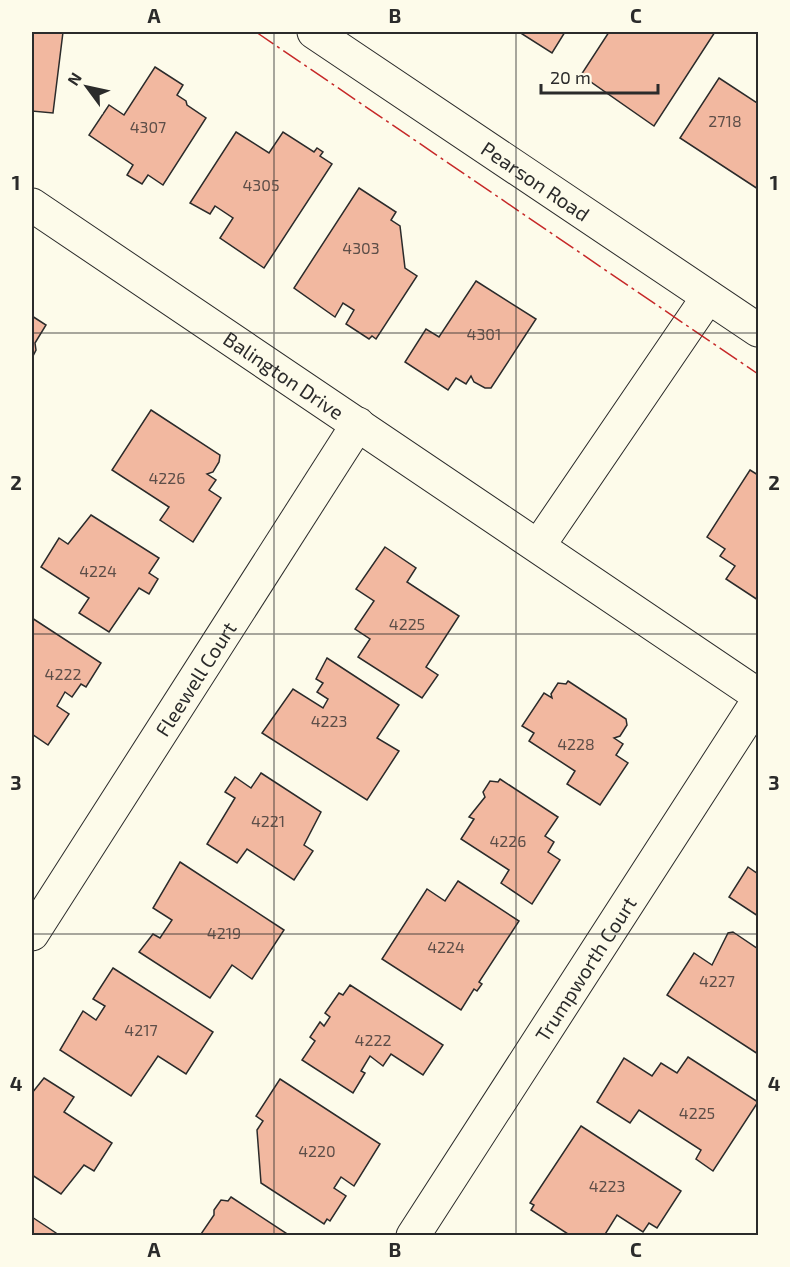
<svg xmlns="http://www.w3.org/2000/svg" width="790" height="1267" viewBox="0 0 790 1267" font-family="'Exo 2',sans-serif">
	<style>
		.building { fill: #f2b8a0; stroke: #2b2b2b; stroke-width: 1.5 }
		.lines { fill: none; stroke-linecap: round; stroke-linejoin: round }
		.minor-casing { stroke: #2b2b2b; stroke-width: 35 }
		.minor { stroke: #fdfbea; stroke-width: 33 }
		.power { stroke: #c62828; stroke-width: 1.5; stroke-dasharray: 21 4.5 3 4.5; stroke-linecap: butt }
		.grid { fill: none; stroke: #2b2b2b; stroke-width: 1.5; stroke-opacity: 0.55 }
		.labels { text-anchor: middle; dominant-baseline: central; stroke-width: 4.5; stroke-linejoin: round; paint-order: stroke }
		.number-label { font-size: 16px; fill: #5d4e48 }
		.street-label { font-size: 20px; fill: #2b2b2b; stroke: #fdfbea }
		.neatline { fill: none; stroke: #2b2b2b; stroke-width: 2 }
		.grid-label { font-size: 20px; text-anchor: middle; font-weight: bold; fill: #2b2b2b }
	</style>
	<rect width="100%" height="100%" fill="#fdfbea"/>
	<g class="building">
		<polygon points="32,32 63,32 53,113 32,111 32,118"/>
		<polygon points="519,32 565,32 552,53"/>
		<polygon points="609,32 715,32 654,126 581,75"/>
		<polygon points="155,67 183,85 177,95 186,101 187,105 206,118 163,185 148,175 142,184 127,175 133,165 89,135 109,105 124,115"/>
		<polygon points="719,78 757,103 758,101 758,189 680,138"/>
		<polygon points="236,132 269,153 283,132 314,152 317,148 323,152 320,156 332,164 264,268 220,238 233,218 215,206 210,214 190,203"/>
		<polygon points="359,188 396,212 391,220 400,226 405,268 417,276 376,339 372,336 369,339 346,324 354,310 343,303 335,317 294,288"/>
		<polygon points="476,281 536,319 491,388 485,388 474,382 471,376 466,384 456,378 448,390 405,362 426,329 439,337"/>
		<polygon points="32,316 46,325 35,343 36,350 32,358"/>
		<polygon points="151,410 220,455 219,462 213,472 207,474 216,480 209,490 221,498 193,542 160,520 169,507 112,470"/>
		<polygon points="750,470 758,475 758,600 726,579 735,566 720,556 725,549 707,537"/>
		<polygon points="91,515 159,558 149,573 158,579 149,594 139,588 109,632 79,613 89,598 41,567 59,538 68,544"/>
		<polygon points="385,547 416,568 407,582 459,616 426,667 438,675 422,698 358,657 370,639 355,629 374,601 356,589"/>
		<polygon points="32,618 101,663 86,687 81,684 72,697 65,692 57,706 69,714 48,745 32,734"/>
		<polygon points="327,658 399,705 377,738 399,751 367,800 262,733 293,689 323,708 328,699 317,692 323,683 316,679"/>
		<polygon points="568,681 626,719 627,725 620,736 614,738 623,744 616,755 628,763 600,805 567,784 575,771 529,741 534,733 522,726 544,693 552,698 551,694 558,683 566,684"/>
		<polygon points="261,773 321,812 304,845 313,851 294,880 247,849 237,863 207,844 235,798 225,792 235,777 251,788"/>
		<polygon points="500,779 558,817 545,836 554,842 548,852 560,860 532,904 501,883 509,870 461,839 474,819 469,817 485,797 483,792 490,781 498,782"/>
		<polygon points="180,862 284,930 252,979 232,965 210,998 139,952 153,934 160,938 172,920 153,908"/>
		<polygon points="748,867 758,874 758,916 729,897"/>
		<polygon points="458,881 519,921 479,982 482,984 477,991 474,989 461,1010 382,959 427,889 445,901"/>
		<polygon points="733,932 758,949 758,1054 667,995 694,953 712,965 728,933"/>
		<polygon points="113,968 213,1032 186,1074 158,1056 131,1096 60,1050 83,1011 96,1020 105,1006 93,999"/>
		<polygon points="350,985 443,1045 423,1075 391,1054 383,1066 370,1056 361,1071 365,1073 353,1093 302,1060 315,1041 310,1037 320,1022 324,1026 330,1017 325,1013 339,993 343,995"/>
		<polygon points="688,1057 758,1102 713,1171 696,1159 701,1150 639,1110 630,1123 597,1102 624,1058 652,1076 661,1063 677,1073"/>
		<polygon points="44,1078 74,1097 64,1112 112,1143 94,1171 84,1165 61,1194 32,1175 32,1093"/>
		<polygon points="280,1079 380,1144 354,1186 341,1177 334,1188 346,1196 330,1221 327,1219 324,1224 261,1183 257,1130 263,1121 256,1116"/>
		<polygon points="581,1126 681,1191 657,1228 649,1223 643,1232 617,1215 604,1236 571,1236 531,1210 534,1205 530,1203"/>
		<polygon points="231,1197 289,1235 288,1236 201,1234 214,1215 214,1210 221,1200 228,1201"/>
		<polygon points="32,1217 56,1233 55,1236 32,1236"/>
	</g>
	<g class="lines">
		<g class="minor-casing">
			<g id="minor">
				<path id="s1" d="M 314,32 L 758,330"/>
				<path id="s2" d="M 32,205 L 758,695"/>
				<polyline points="539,545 708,297"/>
				<path id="s3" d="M 32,934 L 358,424"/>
				<path id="s4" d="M 413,1236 L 758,701"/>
			</g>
		</g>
		<use href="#minor" class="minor"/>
		<polyline class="power" points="256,32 758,374"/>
	</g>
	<path class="grid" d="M 274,32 L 274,1236M 516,32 L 516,1236M 32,333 L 758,333M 32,634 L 758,634M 32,934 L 758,934"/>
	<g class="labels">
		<g class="number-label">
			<text x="725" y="120">2718</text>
			<text x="148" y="126">4307</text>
			<text x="261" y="184">4305</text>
			<text x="361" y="247">4303</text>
			<text x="484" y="333">4301</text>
			<text x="167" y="477">4226</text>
			<text x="98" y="570">4224</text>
			<text x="407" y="623">4225</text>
			<text x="63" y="673">4222</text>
			<text x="329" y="720">4223</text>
			<text x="576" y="743">4228</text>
			<text x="268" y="820">4221</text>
			<text x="508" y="840">4226</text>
			<text x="224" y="932">4219</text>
			<text x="446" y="946">4224</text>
			<text x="717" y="980">4227</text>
			<text x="141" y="1029">4217</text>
			<text x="373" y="1039">4222</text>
			<text x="697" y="1112">4225</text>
			<text x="317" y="1150">4220</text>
			<text x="607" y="1185">4223</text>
		</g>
		<g class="street-label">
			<text stroke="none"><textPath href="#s1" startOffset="267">Pearson Road</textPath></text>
			<text stroke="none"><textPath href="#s2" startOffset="304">Balington Drive</textPath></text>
			<text stroke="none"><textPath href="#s3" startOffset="303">Fleewell Court</textPath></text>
			<text stroke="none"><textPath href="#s4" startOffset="318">Trumpworth Court</textPath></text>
		</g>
	</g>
	<rect width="790" height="1267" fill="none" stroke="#fdfbea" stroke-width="66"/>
	<g transform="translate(87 87) rotate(303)" stroke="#fdfbea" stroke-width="4.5" paint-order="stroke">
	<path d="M0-4.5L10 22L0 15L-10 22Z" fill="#2b2b2b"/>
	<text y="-9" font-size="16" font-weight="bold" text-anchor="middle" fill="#2b2b2b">N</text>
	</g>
	<path d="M541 84v9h117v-9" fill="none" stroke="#2b2b2b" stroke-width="3"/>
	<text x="550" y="84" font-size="18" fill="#2b2b2b" stroke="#fdfbea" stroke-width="4.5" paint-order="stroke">20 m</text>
	<rect x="33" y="33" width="724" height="1201" class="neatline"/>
	<g class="grid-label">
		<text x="154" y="23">A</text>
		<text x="395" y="23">B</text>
		<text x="636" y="23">C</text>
		<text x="16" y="190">1</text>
		<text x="774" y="190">1</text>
		<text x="16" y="490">2</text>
		<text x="774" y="490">2</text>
		<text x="16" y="790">3</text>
		<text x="774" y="790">3</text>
		<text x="16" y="1091">4</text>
		<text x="774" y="1091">4</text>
		<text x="154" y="1257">A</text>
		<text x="395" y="1257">B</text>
		<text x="636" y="1257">C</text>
	</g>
</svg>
